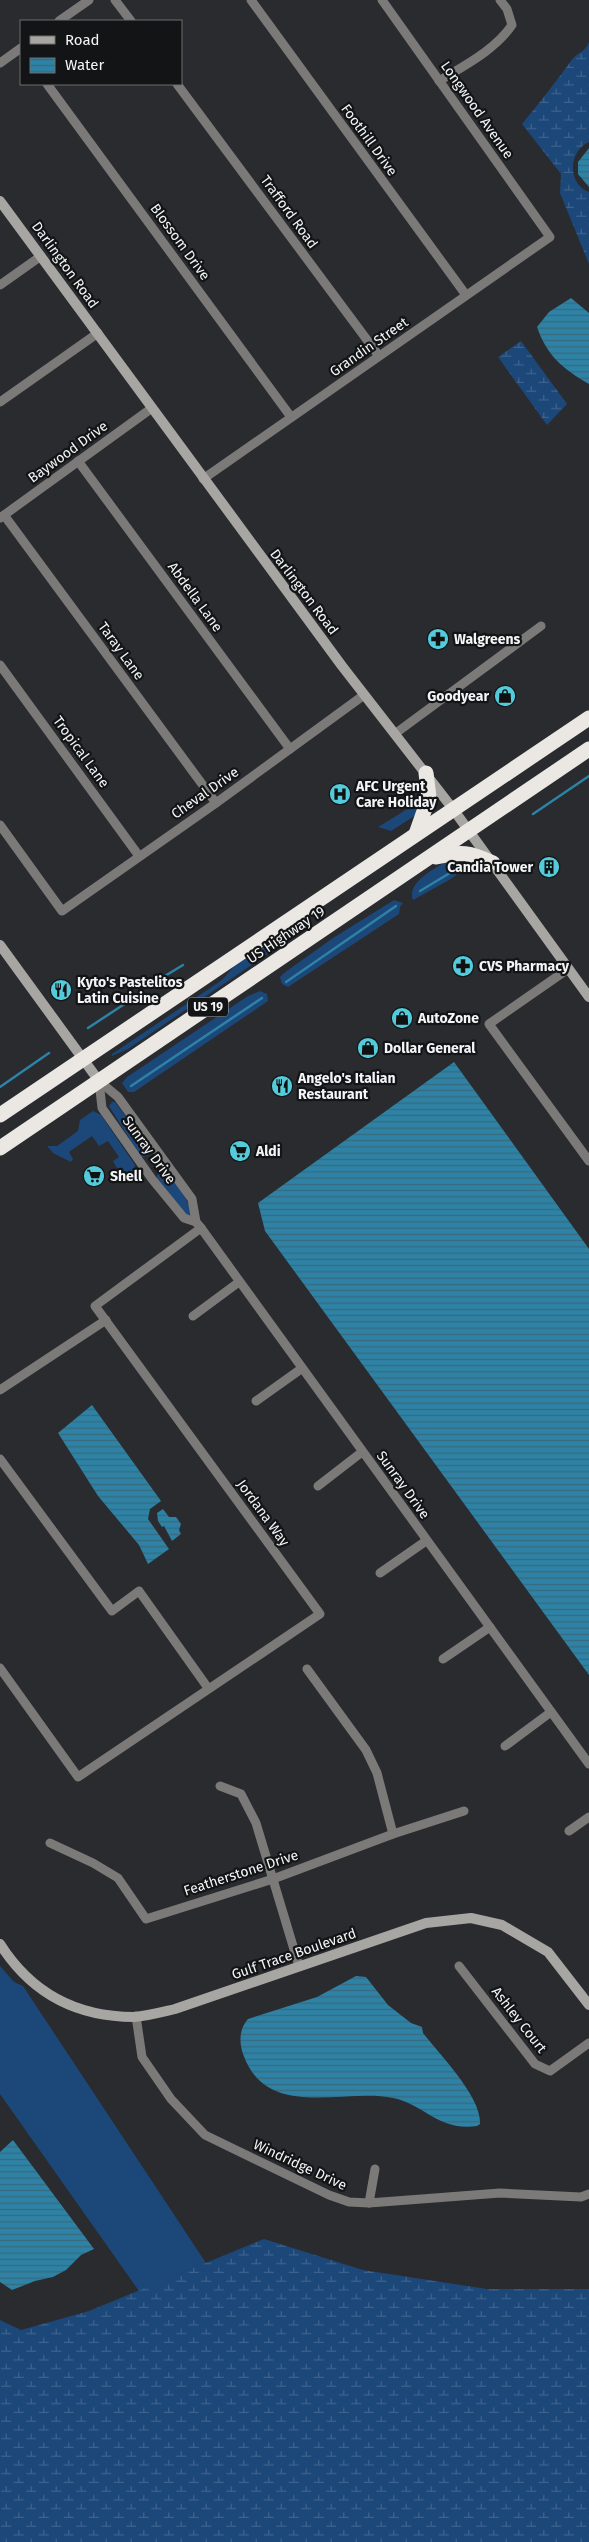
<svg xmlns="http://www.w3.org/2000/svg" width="589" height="2542" viewBox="0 0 589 2542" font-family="'Fira Sans',sans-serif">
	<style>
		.grass { fill: #1c4779 }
		.wetland { fill: url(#wetland-marsh) }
		.water { fill: url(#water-rules) }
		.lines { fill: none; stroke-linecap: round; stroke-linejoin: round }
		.stream { stroke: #2d82a5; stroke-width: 2.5 }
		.street { stroke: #7b7a78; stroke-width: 9 }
		.secondary { stroke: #a8a6a3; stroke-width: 10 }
		.highway { stroke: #ebe8e4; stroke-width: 15 }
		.labels { text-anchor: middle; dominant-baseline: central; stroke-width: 4.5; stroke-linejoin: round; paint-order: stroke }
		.shield { fill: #131415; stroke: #b0b2b3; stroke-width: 1 }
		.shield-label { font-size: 12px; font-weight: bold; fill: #f3f5f7 }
		.street-label { font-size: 14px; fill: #f3f5f7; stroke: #131415 }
		.poi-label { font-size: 14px; font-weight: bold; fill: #f3f5f7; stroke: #131415; text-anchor: start }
	</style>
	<defs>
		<pattern id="wetland-marsh" width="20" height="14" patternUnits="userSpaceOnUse" patternTransform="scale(1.25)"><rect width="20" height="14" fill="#1c4779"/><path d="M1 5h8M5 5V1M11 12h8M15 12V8" fill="none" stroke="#3d628d"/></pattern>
		<pattern id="water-rules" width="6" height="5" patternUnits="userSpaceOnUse" patternTransform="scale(1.25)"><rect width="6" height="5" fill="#2d82a5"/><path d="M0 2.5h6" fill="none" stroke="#3a697c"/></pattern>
	</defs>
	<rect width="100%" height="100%" fill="#292b2f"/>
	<g class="grass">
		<polygon points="422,800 416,815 391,831 378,827"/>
		<path d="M 452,858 L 468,859 L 470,865 L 449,880 L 413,900 C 406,881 438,867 452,858 Z"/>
		<polygon points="394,900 403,903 400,907 399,914 288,987 282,984 280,977 284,973 333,938"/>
		<polygon points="303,919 275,949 128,1049 112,1056 112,1054 222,980 239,961"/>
		<polygon points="260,991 267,994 268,1001 134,1092 128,1092 122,1083 127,1077 248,996"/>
		<polygon points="112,1102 115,1102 149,1148 150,1152 148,1156 142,1157 139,1154 109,1106"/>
		<path d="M 93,1111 L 101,1115 L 135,1165 L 133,1173 C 122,1176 117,1169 113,1161 L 119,1157 L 108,1141 L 99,1146 L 92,1136 L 69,1152 L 73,1159 L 71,1162 L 53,1153 L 47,1146 L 57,1146 L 78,1131 L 80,1120 Z"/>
		<path d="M 161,1172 C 172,1172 191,1204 191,1214 L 187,1216 L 157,1179 L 157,1175 Z"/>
		<polygon points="0,1966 14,1982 23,1986 206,2263 139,2291 0,2094"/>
	</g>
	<g class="wetland">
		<path d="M 589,42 L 589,142 C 568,151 567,184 589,192 L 589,264 L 560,193 L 561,174 L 522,124 C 539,103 555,83 571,61 C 576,53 586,52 589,42 Z"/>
		<polygon points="521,341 567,404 547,425 498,357"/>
		<polygon points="264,2239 363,2270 487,2289 589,2289 589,2542 0,2542 0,2320 21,2330 89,2311"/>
	</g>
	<g class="water">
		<polygon points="589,148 589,187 578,174 578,162"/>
		<path d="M 571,298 L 589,313 L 589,384 C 563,369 547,356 537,327 L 549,312 Z"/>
		<polygon points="454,1062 589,1249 589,1675 265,1231 258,1203"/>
		<polygon points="92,1405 161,1501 150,1509 148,1519 169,1549 148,1564 139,1545 98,1496 58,1433"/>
		<polygon points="163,1509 169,1517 176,1517 181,1524 179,1530 181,1534 172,1541 164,1526 162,1527 158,1521 157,1513"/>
		<path d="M 356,1976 L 366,1977 L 388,2005 L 411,2023 L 422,2027 L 423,2033 C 439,2054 482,2097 480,2124 L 477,2126 C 437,2131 426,2105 393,2098 C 345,2087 267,2122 243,2054 C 239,2042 239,2029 248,2019 L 317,1997 Z"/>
		<polygon points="13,2140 94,2249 81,2255 66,2270 53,2277 35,2281 12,2290 0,2282 0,2152"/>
	</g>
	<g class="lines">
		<g class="stream">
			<polyline points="533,814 589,776"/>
			<polyline points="420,891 468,862"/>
			<polyline points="160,979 183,965"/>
			<polyline points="286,982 396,906"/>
			<polyline points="88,1028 126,1003"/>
			<polyline points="131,1086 262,998"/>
			<polyline points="0,1087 49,1053"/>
		</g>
		<g class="street">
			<polyline points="115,0 131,21"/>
			<polyline points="251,0 466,295"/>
			<polyline points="59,21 89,0"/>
			<polyline points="0,63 21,48"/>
			<path d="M 439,81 C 465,65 495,50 512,25 L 507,9 L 500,0"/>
			<polyline points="47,84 291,417"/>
			<polyline points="177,84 379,356"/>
			<polyline points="0,285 41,256"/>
			<polyline points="0,402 98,333"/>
			<polyline points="78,461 290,749"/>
			<polyline points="203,479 550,237 382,0"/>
			<polyline points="4,515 216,803"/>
			<polyline points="0,518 152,408"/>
			<polyline points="0,665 139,856"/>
			<polyline points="396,733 541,626"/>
			<polyline points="0,825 62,911 216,803 364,695"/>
			<polyline points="568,969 489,1024 589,1161"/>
			<polyline points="99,1081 118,1097 192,1199 196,1222 201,1228 589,1764"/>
			<polyline points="99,1081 102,1108 152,1179 184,1218 196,1222"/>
			<polyline points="193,1316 239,1282"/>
			<polyline points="0,1390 106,1320"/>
			<polyline points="256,1401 301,1369"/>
			<polyline points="0,1459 112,1611 139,1591 208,1688"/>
			<polyline points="318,1486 362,1452"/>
			<polyline points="380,1573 426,1541"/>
			<polyline points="443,1659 490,1627"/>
			<polyline points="0,1668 78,1777 320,1614 95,1306 201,1228"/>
			<polyline points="307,1669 366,1750 377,1773 393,1834"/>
			<polyline points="505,1746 551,1712"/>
			<polyline points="220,1786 241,1794 256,1823 299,1966"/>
			<polyline points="569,1831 589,1817"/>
			<polyline points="50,1843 93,1863 118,1878 146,1919 273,1879 393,1834 464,1811"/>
			<polyline points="459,1966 535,2064 550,2071 589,2043"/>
			<polyline points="136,2016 142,2057 171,2099 205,2135 329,2195 349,2202 369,2203 500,2193 581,2197 589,2194"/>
			<polyline points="369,2203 375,2169"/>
		</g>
		<g class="secondary">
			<polyline points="0,201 342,666 453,809 589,997"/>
			<polyline points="0,945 99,1081"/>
			<path d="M 0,1944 C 31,1993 75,2017 134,2017 C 147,2016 162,2012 175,2009 L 426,1923 L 471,1918 L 502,1925 L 548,1952 L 589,2005"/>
		</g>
		<g class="highway">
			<polyline points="416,834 429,797 426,773"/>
			<path d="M 436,857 C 461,851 470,852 493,863"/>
			<polyline points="0,1115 589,718"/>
			<polyline points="0,1148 589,749"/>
		</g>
	</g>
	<defs>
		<g id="pharmacy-disc" transform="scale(1.125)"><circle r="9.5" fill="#53cbdb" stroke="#131415"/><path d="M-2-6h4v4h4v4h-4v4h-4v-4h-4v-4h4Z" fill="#111"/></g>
		<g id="shop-disc" transform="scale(1.125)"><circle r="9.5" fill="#53cbdb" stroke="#131415"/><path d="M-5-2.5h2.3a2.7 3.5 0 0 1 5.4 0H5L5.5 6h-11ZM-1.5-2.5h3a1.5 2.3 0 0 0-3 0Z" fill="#111"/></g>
		<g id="hospital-disc" transform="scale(1.125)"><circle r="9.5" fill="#53cbdb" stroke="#131415"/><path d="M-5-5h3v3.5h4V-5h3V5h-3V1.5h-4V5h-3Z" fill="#111"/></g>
		<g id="building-disc" transform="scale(1.125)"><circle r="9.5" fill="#53cbdb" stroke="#131415"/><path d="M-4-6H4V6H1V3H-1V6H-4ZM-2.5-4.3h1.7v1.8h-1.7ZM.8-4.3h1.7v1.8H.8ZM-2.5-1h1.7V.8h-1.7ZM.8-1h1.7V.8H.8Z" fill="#111"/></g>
		<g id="restaurant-disc" transform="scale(1.125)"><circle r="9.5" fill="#53cbdb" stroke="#131415"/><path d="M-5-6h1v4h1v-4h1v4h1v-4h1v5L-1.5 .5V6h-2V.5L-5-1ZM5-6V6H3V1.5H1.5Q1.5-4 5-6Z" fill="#111"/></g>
		<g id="supermarket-disc" transform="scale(1.125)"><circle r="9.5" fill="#53cbdb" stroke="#131415"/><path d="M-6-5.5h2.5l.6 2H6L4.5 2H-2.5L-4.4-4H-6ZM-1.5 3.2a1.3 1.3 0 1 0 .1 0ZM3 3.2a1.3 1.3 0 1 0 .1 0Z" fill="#111"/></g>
	</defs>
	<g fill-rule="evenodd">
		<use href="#pharmacy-disc" x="438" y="639"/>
		<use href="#shop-disc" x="505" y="696"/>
		<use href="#hospital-disc" x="340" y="794"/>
		<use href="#building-disc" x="549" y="867"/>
		<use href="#pharmacy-disc" x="463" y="966"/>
		<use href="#restaurant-disc" x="61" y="990"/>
		<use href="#shop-disc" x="402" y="1018"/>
		<use href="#shop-disc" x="368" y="1048"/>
		<use href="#restaurant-disc" x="282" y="1086"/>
		<use href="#supermarket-disc" x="240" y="1151"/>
		<use href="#supermarket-disc" x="94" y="1176"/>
	</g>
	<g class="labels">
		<rect class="shield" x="188" y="997.5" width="40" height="19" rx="4"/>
		<g class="shield-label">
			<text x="208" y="1007">US 19</text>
		</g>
		<g class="street-label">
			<text transform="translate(477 110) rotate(55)">Longwood Avenue</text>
			<text transform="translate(369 140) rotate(54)">Foothill Drive</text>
			<text transform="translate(289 212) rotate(54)">Trafford Road</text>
			<text transform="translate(180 242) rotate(54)">Blossom Drive</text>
			<text transform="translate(65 265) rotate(54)">Darlington Road</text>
			<text transform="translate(369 347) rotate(-35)">Grandin Street</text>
			<text transform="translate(68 452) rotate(-36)">Baywood Drive</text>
			<text transform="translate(304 592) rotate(53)">Darlington Road</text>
			<text transform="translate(195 597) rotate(54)">Abdella Lane</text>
			<text transform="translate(121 651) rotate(54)">Taray Lane</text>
			<text transform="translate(81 752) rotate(54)">Tropical Lane</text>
			<text transform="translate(205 793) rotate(-35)">Cheval Drive</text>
			<text transform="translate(286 935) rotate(-34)">US Highway 19</text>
			<text transform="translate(149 1150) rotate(54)">Sunray Drive</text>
			<text transform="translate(403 1485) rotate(54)">Sunray Drive</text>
			<text transform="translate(263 1513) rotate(54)">Jordana Way</text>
			<text transform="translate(241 1873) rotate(-18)">Featherstone Drive</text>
			<text transform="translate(294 1954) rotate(-19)">Gulf Trace Boulevard</text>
			<text transform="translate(519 2020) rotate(52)">Ashley Court</text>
			<text transform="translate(300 2165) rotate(25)">Windridge Drive</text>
		</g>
		<g class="poi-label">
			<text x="454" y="639">Walgreens</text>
			<text x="489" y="696" text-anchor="end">Goodyear</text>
			<text x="356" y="786">AFC Urgent<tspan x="356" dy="16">Care Holiday</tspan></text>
			<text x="533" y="867" text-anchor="end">Candia Tower</text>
			<text x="479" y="966">CVS Pharmacy</text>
			<text x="77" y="982">Kyto's Pastelitos<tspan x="77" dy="16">Latin Cuisine</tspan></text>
			<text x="418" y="1018">AutoZone</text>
			<text x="384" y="1048">Dollar General</text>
			<text x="298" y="1078">Angelo's Italian<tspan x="298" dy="16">Restaurant</tspan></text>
			<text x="256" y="1151">Aldi</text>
			<text x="110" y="1176">Shell</text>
		</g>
	</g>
	<rect x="20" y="20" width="162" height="65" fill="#131415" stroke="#6d6e6f"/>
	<rect x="30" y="36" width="25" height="8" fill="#a8a6a3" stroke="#6d6e6f"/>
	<text x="65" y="45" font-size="15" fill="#f3f5f7">Road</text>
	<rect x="30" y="58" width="25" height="15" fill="url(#water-rules)" stroke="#6d6e6f"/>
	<text x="65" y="70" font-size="15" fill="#f3f5f7">Water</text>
</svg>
